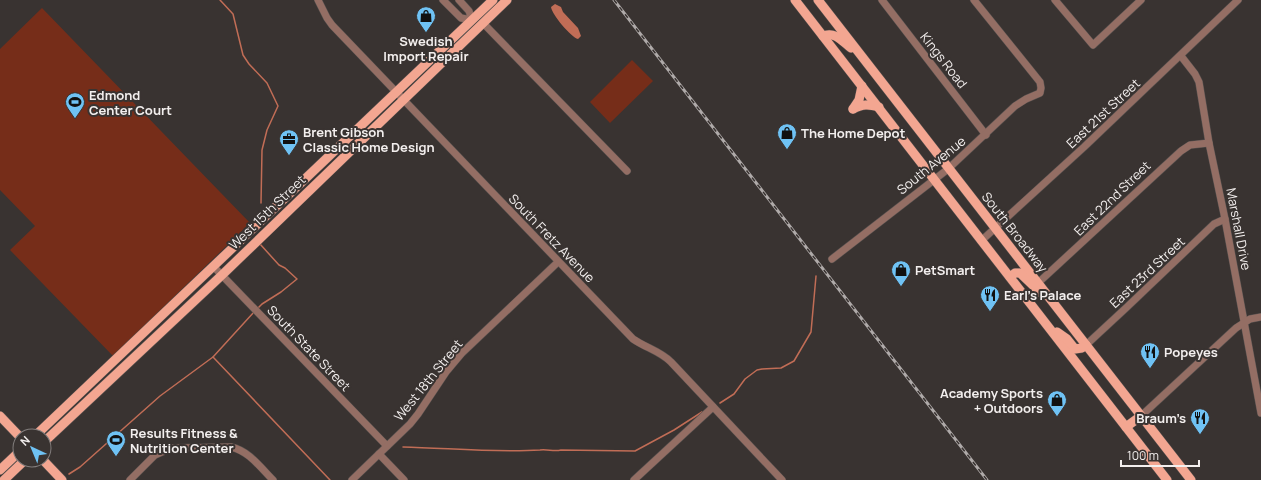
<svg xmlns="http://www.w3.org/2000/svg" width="1261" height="480" viewBox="0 0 1261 480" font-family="Manrope,sans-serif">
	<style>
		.grass { fill: #762d19 }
		.water { fill: #c16d56 }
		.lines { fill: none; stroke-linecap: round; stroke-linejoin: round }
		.stream { stroke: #c16d56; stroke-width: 1.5 }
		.minor-casing { stroke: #57514f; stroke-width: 8 }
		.major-casing { stroke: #57514f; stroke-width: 10 }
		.minor { stroke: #946e64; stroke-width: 7 }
		.major { stroke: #f3a691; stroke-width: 9 }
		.rail-casing { stroke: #afaaa9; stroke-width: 3 }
		.rail { stroke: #393331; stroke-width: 1.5; stroke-dasharray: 4.5; stroke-linecap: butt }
		.labels { text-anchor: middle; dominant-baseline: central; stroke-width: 4; stroke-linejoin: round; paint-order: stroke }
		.poi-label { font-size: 13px; font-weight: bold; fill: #f3efee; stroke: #393331; text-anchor: start }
		.street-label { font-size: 13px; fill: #f3efee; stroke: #393331 }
	</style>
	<rect width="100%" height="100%" fill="#393331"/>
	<g class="grass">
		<polygon points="42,8 250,223 113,356 10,250 35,226 0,190 0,49"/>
		<polygon points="632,60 653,81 610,123 590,102"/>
	</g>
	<path class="water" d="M 555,4 L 561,7 L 563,12 L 578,28 L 581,36 L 578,39 C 571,37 552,15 551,7 Z"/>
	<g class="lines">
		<g class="stream">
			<polyline points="220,0 233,14 243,55 249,64 267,83 278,106 267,130 262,150 261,203"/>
			<polyline points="257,309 262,304 281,292 297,279 285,268 279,265 260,244"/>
			<polyline points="213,357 330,480"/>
			<polyline points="720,403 734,394 745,379 757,370 762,369 781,368 794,361 811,332 816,276"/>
			<path d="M 403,447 C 448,448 495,453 540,450 C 548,449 554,452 561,450 L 635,451 L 674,430 L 702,412"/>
			<polyline points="69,474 80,467 160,396 213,357 254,312"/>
		</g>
		<g class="minor-casing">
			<g id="minor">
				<path d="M 318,0 L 327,18 L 332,25 L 633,339 C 646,348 660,351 671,362 L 782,480"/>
				<polyline points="443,0 461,18 472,20 469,11 459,0"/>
				<polyline points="882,0 986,135"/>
				<polyline points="1055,0 1093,45 1141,0"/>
				<polyline points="483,23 627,171"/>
				<polyline points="1181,56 1195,74 1199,82 1209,143 1225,219 1261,413"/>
				<polyline points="981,241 1084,147 1238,0"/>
				<polyline points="832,259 948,169 1015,106 1026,99 1040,93 1041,88 1040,82 974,0"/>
				<polyline points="214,267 387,446"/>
				<polyline points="1038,283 1181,151 1190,145 1209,143"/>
				<polyline points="1086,345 1127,307 1214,224 1225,219"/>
				<polyline points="1141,416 1236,328 1250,319 1261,317"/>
				<polyline points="379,454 404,480"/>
				<path d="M 130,480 L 155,455 L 171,448 L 231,447 C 249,451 260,467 273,480"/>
				<polyline points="352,480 410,424 418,414 446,372 462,353 558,262"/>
				<polyline points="634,480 713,407"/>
			</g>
		</g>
		<g class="major-casing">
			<g id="major">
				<polyline points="795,0 1167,480"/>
				<polyline points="818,0 1191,480"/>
				<path d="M 823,36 C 835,31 842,41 851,48"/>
				<path d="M 853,109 C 863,104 868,104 879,107"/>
				<polyline points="853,109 859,100 862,86"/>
				<polyline points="1010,277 1015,273 1020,273 1041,293"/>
				<polyline points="1057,332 1067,339 1075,349 1082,348 1086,345"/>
				<polyline points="0,416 20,437"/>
				<polyline points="1126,427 1141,416"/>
				<polyline points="35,436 493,0"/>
				<polyline points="44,442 222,275 507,0"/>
				<polyline points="43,460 62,480"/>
				<polyline points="0,470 20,451"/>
				<polyline points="4,480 25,460"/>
			</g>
		</g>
		<use href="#minor" class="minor"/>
		<use href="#major" class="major"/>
		<g class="rail-casing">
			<polyline id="rail" points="614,0 987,480"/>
		</g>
		<use href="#rail" class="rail"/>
	</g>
	<defs>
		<g id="shop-pin" transform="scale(1)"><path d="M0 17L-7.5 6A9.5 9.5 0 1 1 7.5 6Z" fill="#6fc2f4" stroke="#393331"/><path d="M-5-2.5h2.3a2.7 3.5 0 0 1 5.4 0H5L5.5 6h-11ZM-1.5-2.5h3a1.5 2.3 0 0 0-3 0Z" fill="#111"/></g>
		<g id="stadium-pin" transform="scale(1)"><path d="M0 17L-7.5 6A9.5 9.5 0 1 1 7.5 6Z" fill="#6fc2f4" stroke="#393331"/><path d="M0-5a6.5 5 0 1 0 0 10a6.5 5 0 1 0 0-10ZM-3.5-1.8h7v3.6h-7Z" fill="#111"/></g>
		<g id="office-pin" transform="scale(1)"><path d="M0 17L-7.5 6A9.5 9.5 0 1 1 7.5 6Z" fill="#6fc2f4" stroke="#393331"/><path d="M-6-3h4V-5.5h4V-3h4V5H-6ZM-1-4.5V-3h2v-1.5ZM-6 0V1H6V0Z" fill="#111"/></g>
		<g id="restaurant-pin" transform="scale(1)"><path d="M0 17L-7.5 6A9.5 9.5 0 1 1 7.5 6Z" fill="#6fc2f4" stroke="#393331"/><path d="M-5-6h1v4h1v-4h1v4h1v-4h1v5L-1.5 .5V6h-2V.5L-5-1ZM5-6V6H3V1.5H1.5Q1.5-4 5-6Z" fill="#111"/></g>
	</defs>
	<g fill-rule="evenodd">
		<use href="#shop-pin" x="426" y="16"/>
		<use href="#stadium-pin" x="75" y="102"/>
		<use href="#shop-pin" x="787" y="133"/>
		<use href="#office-pin" x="289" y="139"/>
		<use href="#shop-pin" x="901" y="270"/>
		<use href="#restaurant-pin" x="990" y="295"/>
		<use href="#restaurant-pin" x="1150" y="352"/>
		<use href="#shop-pin" x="1057" y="400"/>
		<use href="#restaurant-pin" x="1200" y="418"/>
		<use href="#stadium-pin" x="116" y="440"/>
	</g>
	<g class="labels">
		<g class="poi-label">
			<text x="426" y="41" text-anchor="middle">Swedish<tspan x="426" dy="15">Import Repair</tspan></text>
			<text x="89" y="95">Edmond<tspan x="89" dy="15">Center Court</tspan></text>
			<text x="303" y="132">Brent Gibson<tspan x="303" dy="15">Classic Home Design</tspan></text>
			<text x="801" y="133">The Home Depot</text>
			<text x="915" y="270">PetSmart</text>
			<text x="1004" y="295">Earl's Palace</text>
			<text x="1164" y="352">Popeyes</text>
			<text x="1043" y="393" text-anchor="end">Academy Sports<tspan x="1043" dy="15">+ Outdoors</tspan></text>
			<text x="1186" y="418" text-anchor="end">Braum’s</text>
			<text x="130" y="433">Results Fitness &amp;<tspan x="130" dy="15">Nutrition Center</tspan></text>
		</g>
		<g class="street-label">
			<text transform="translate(944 60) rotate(52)">Kings Road</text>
			<text transform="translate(1103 113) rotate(-43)">East 21st Street</text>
			<text transform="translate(931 165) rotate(-39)">South Avenue</text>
			<text transform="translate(1112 198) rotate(-44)">East 22nd Street</text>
			<text transform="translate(267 212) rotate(-44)">West 15th Street</text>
			<text transform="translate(1239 229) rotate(79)">Marshall Drive</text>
			<text transform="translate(1015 232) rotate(52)">South Broadway</text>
			<text transform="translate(552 238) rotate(46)">South Fretz Avenue</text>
			<text transform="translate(1147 272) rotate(-43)">East 23rd Street</text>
			<text transform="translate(309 348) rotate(46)">South State Street</text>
			<text transform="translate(428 380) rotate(-51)">West 18th Street</text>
		</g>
	</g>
	<g transform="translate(32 448) rotate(316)"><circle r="19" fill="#393331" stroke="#837e7d"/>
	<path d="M0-3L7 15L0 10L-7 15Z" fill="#6fc2f4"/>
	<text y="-6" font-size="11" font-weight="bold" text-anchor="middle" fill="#f3efee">N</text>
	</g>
	<path d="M1121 460v6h78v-6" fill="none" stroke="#f3efee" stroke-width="2"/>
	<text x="1127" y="460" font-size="12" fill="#f3efee" stroke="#393331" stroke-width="3" paint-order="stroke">100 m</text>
</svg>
